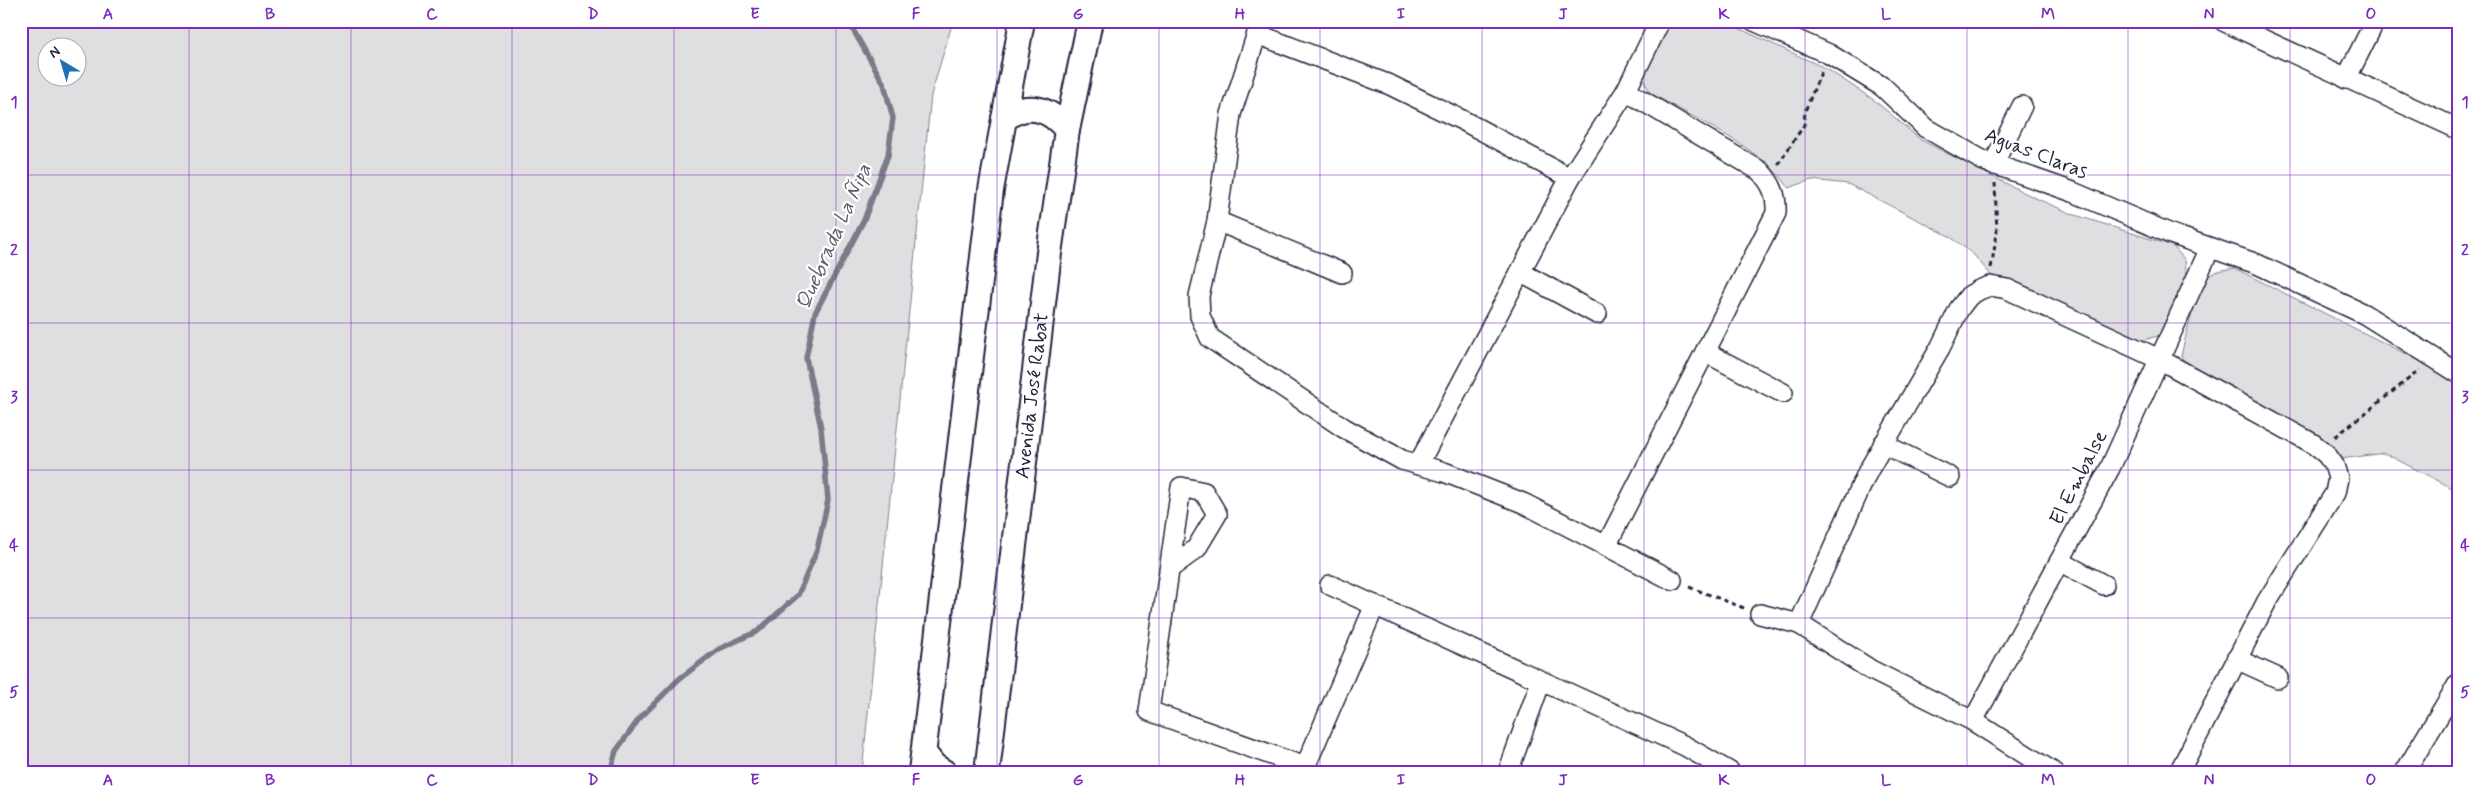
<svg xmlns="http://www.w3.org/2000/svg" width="2479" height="793" viewBox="0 0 2479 793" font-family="Mynerve,sans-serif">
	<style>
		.green { fill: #dfdfe2; stroke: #80808e; fill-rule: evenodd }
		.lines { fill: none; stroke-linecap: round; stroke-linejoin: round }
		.stream { stroke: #7a7a88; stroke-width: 5.5 }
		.minor-casing { stroke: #22223b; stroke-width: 22 }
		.tertiary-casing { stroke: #22223b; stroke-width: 28 }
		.path { stroke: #22223b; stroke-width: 3; stroke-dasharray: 5 4; stroke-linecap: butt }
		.minor { stroke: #fff; stroke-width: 19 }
		.tertiary { stroke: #fff; stroke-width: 24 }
		.grid { fill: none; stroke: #7b2cbf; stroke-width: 1; stroke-opacity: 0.55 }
		.labels { text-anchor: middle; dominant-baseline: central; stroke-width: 4.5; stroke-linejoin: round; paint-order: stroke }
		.street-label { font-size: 20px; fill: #22223b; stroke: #fff }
		.water-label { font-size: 21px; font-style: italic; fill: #5c5c6f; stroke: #fff }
		.neatline { fill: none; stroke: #7b2cbf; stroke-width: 2 }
		.grid-label { font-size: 16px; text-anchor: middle; font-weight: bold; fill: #7b2cbf }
	</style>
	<rect width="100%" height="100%" fill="#fff"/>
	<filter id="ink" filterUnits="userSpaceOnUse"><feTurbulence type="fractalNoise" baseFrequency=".02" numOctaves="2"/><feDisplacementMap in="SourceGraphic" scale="10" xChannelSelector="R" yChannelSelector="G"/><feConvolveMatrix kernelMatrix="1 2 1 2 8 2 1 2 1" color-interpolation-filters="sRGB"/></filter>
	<g filter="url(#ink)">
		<g class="green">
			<path d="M 21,21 L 953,21 L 931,95 L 862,772 L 21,772 ZM 48,48 L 78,48 L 78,78 L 48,78 Z"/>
			<path d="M 1668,21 L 1723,21 L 1827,69 L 1874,100 L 1921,140 L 2033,197 L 2075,215 L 2173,246 L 2185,260 L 2187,278 L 2161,335 L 2134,343 L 1995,280 L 1973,254 L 1949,236 L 1848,184 L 1811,180 L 1789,188 C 1762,148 1693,118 1650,93 L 1643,78 Z"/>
			<path d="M 2234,268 L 2424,363 L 2458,384 L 2458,491 L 2384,453 L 2341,459 L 2330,447 L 2190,371 L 2181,356 C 2185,338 2197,289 2208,277 C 2215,270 2225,270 2234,268 Z"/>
		</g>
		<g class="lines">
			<polyline class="stream" points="610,772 616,751 639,719 679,679 719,649 758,631 798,595 817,550 828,500 821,428 806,358 815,313 864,220 888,155 893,118 884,84 848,21"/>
			<g class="minor-casing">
				<g id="minor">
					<polyline points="1261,21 1231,114 1217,221 1199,296 1200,316 1210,338 1344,428 1402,460 1444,472 1523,503 1672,580"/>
					<polyline points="1754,21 1829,54 1883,87 1926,128 1982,160 2073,192 2171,234 2257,264 2364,314 2458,373"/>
					<polyline points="2223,21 2458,129"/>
					<polyline points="1257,34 1390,85 1462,120 1570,178"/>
					<polyline points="2346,79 2375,21"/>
					<polyline points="1993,165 2022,106"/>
					<polyline points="1217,221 1342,273"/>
					<polyline points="1520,272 1597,314"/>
					<polyline points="1705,352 1783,393"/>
					<polyline points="1883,444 1950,477"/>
					<polyline points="1418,465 1570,178 1626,91 1660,21"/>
					<path d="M 1606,546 L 1776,213 C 1777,195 1772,184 1760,171 L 1626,91"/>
					<polyline points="2061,562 2104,585"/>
					<polyline points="1169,569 1196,549 1217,514 1204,492 1181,487 1149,711 1305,767"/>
					<polyline points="1330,585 1685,746 1730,772"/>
					<polyline points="1760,614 1799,624 1871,670 1973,721 2053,772"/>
					<polyline points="1799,624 1868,471 1940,348 1959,309 1969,296 1979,290 1990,286 2007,289 2159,359 2312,443 2326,454 2334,465 2338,478 2335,493 2267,601 2179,772"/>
					<polyline points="2236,659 2278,678"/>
					<polyline points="1973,721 2110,468 2210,248"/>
					<polyline points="1303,772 1375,605"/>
					<polyline points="1508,772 1541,681"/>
					<polyline points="2405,772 2458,684"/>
				</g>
			</g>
			<g class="tertiary-casing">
				<g id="tertiary">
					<path d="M 1004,119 C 1027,101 1050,108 1067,130"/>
					<polyline points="924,753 934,766 944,772"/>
					<polyline points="921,772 991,190 1022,21"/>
					<path id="s1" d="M 987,772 L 1049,253 L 1067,130 L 1090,21"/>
				</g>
			</g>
			<g class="path">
				<polyline points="1778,165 1804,125 1805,111 1822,70"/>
				<polyline points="1991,268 1997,234 1995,183"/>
				<polyline points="2335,437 2420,370"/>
				<polyline points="1689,587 1744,608"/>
			</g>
			<use href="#minor" class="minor"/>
			<use href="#tertiary" class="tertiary"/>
		</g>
	</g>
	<path class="grid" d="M 189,21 L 189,772M 351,21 L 351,772M 512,21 L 512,772M 674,21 L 674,772M 836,21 L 836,772M 997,21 L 997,772M 1159,21 L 1159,772M 1320,21 L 1320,772M 1482,21 L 1482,772M 1644,21 L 1644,772M 1805,21 L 1805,772M 1967,21 L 1967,772M 2128,21 L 2128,772M 2290,21 L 2290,772M 21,175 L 2458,175M 21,323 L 2458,323M 21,470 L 2458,470M 21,618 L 2458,618"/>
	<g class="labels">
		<g class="street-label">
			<text transform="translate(2036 154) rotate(21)">Aguas Claras</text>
			<text stroke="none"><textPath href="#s1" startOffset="379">Avenida José Rabat</textPath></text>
			<text transform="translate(2079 478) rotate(-63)">El Embalse</text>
		</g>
		<g class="water-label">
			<text transform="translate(834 237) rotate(-66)">Quebrada La Ñipa</text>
		</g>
	</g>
	<rect width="2479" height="793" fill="none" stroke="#fff" stroke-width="55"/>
	<g transform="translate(62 62) rotate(322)"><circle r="24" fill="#ffffff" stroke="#a7a7b1"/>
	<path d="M0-4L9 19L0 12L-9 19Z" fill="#1f6fb2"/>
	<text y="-8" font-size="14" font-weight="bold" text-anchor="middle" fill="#22223b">N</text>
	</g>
	<rect x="28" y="28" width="2424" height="738" class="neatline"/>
	<g class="grid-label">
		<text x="108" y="19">A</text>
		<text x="270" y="19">B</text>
		<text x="432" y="19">C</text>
		<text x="593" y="19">D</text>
		<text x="755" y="19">E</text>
		<text x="916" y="19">F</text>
		<text x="1078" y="19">G</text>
		<text x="1240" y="19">H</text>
		<text x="1401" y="19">I</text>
		<text x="1563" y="19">J</text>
		<text x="1724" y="19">K</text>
		<text x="1886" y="19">L</text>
		<text x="2048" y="19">M</text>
		<text x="2209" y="19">N</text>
		<text x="2371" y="19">O</text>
		<text x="14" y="107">1</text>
		<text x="2465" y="107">1</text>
		<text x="14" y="255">2</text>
		<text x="2465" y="255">2</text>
		<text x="14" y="402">3</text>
		<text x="2465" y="402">3</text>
		<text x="14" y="550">4</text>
		<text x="2465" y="550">4</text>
		<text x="14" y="697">5</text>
		<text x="2465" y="697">5</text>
		<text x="108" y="785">A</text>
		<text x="270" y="785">B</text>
		<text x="432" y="785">C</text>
		<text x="593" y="785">D</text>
		<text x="755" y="785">E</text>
		<text x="916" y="785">F</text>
		<text x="1078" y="785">G</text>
		<text x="1240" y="785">H</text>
		<text x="1401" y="785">I</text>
		<text x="1563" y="785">J</text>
		<text x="1724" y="785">K</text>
		<text x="1886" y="785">L</text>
		<text x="2048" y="785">M</text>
		<text x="2209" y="785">N</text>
		<text x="2371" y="785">O</text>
	</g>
</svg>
